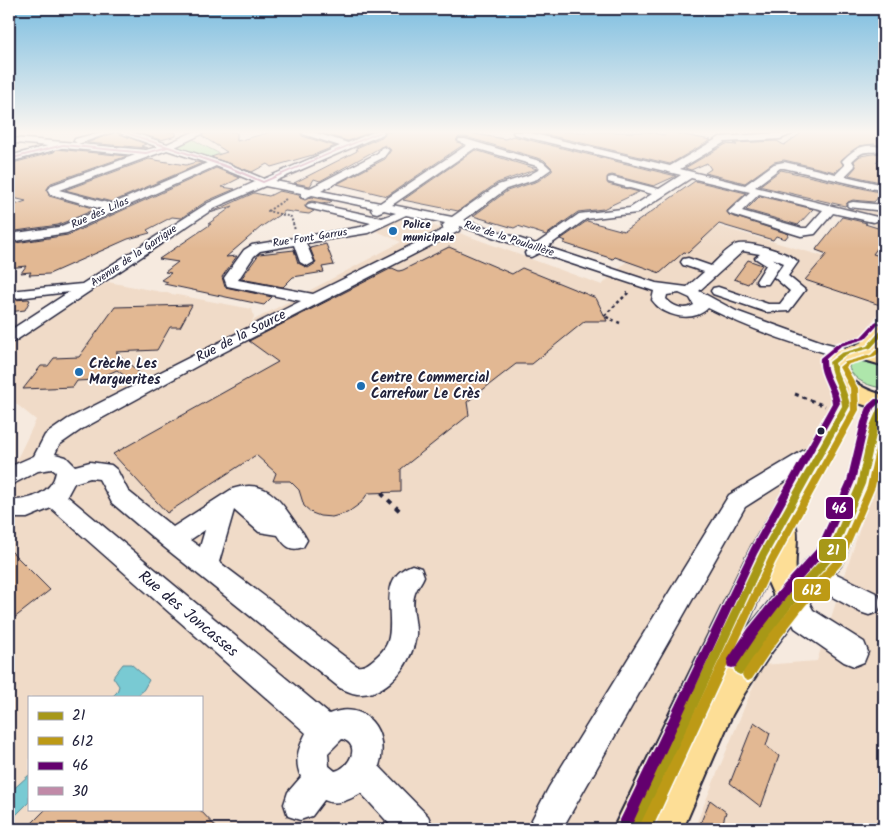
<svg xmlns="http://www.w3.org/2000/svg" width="893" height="838" viewBox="0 0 893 838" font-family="Kalam,sans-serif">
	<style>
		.built { fill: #f0dbc8; fill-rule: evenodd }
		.green { fill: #aee6ab; stroke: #688473 }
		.water { fill: #79cad3; stroke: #568796 }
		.building { fill: #e2b893; stroke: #22223b }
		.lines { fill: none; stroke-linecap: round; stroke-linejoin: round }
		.minor-casing { stroke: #22223b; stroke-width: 3 }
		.major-casing { stroke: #22223b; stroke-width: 4 }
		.path-far3 { stroke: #22223b; stroke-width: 2; stroke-dasharray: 2 2; stroke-linecap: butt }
		.path-far2 { stroke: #22223b; stroke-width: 2.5; stroke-dasharray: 3 3; stroke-linecap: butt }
		.path-far1 { stroke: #22223b; stroke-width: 3; stroke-dasharray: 4 4; stroke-linecap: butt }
		.path { stroke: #22223b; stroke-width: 4; stroke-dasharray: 5 5; stroke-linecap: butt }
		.minor { fill: #fff; fill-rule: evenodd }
		.major { fill: #fdde96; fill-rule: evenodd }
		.bus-1-casing { stroke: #fff; stroke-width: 3 }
		.bus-2-casing { stroke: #fff; stroke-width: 3 }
		.bus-3-casing { stroke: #fff; stroke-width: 3 }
		.bus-4-casing { stroke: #fff; stroke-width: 3 }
		.bus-1 { fill: #a79818; fill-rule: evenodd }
		.bus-2 { fill: #bd9a15; fill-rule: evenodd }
		.bus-3 { fill: #64006e; fill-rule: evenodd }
		.bus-4 { fill: #c18aa8; fill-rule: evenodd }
		.poi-dot { fill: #1f6fb2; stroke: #fff; stroke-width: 2 }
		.bus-dot { fill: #22223b; stroke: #fff; stroke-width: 2 }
		.labels { text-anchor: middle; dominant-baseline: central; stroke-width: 4; stroke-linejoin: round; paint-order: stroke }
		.far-street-label { font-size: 11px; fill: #22223b; stroke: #fff }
		.far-poi-label { font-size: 11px; font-weight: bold; fill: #22223b; stroke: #fff; text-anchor: start }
		.street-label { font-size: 14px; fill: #22223b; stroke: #fff }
		.poi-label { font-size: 14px; font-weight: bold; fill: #22223b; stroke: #fff; text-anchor: start }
		.near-street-label { font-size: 16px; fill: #22223b; stroke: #fff }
		.line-badge { stroke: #fff; stroke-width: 2 }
		.badge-label { font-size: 14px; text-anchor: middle; font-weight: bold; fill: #fff }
	</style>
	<rect width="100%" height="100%" fill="#f6eadf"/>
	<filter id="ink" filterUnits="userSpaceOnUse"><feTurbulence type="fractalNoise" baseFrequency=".02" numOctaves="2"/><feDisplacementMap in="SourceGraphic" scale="10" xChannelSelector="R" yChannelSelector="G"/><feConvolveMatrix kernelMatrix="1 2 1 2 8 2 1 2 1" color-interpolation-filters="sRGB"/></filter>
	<g filter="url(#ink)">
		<g class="built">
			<path d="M 863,206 L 884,211 L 884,303 L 863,336 L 830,343 L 837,398 L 612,829 L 9,829 L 9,465 L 17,459 L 36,420 L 9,398 L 9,345 L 108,282 L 252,309 L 254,317 L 252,321 L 401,242 L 372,229 L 399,217 L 457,232 L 602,285 L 620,267 L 684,216 L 843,262 L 876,219 L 846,211 ZM 29,697 L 201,697 L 201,809 L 29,809 Z"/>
			<polygon points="884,454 884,829 694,829 762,665 817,661"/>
		</g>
		<g class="green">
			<path d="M 191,138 C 203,146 214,150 225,157 L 217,161 L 173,146 Z"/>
			<path d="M 859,361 L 873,362 L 884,367 L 884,388 C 871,387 854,381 849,368 L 850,364 Z"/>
		</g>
		<g class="water">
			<polygon points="123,664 131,664 149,680 144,689 137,697 112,697 117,692 119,686 113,677"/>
			<polygon points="29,775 29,802 9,822 9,793"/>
		</g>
		<g class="building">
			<polygon points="115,132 146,144 141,146 148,148 87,143"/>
			<polygon points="134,132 176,132 176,136 161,140"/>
			<polygon points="234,132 237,133 237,141 271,132 300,132 302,136 335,146 316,154 271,167 267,164 252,172 211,157 227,152 202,136 204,134"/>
			<polygon points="318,132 370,132 348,141"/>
			<polygon points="386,132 462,132 505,139 513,136 676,176 654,186 612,175 608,176 608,184 639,192 603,209 578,212 546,235 518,226 514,228 473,216 507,191 538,181 552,171 552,168 544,160 466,137 459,137 456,140 463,145 387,196 337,184 385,159 391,150 385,145 320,181 314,179 310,186 294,183 357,151 356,148 384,136"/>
			<polygon points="548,132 648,132 665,135 668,132 711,140 670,164 544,134"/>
			<polygon points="803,132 884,132 876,139 884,141 884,149 882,151 881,146 874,144 859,146 841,160 843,165 835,172 784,160 774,162 745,183 705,173 711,169 707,163 691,170 685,168 726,144 737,145 734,143 777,141 784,145"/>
			<polygon points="56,149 127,156 51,183 47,189 49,196 96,209 58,225 9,232 9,207 26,201 9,197 15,194 9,193 9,164 54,152"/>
			<polygon points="475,150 537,169 497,183 458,211 403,200"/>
			<polygon points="880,153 882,156 876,162 884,164 884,177 880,182 849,175 856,167 854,161 860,156"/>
			<polygon points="149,159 186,165 196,162 202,163 112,202 65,190"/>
			<polygon points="216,168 240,178 222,187 235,189 207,201 181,218 172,217 147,230 150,233 128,239 49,274 29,275 31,272 21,273 26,266 9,268 9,244 68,235"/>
			<polygon points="781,170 879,192 882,193 874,202 853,200 848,202 845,206 759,186"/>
			<polygon points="695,181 746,193 727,211 729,215 789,234 785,239 776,236 773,240 719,224 688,253 684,252 660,273 615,257 613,259 563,243 566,241 561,239 587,221 624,231"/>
			<polygon points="279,191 299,195 300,198 305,200 312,197 332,201 327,204 312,201 308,202 305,207 314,211 309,214 285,211 261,227 226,257 237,256 222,277 225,287 272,297 264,305 164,284 168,282 161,280 171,273 165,272 178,262 159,259 211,224 208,224 233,206 210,213 254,193 269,196"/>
			<polygon points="760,196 813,209 798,225 746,210"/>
			<polygon points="842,217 867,223 865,224 884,230 884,239 873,254 884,257 884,299 880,305 805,280 827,254 816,250 817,248"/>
			<polygon points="326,244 334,265 322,267 324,272 293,277 283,287 241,279 259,254 294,250 298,263 308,268 316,263 310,248"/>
			<polygon points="449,247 512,274 522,268 596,298 607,321 585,321 532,364 516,364 467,402 469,415 401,469 401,492 368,493 361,503 347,513 332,517 320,516 312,513 304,506 299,490 290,481 273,481 276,473 256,455 167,513 113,454 278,362 249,341 392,268 399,271 403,270"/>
			<polygon points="748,260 762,265 748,284 734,279"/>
			<polygon points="28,299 30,300 25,310 9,312 14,300"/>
			<polygon points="192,305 180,327 170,327 157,350 116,352 145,378 134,383 117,370 94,380 77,381 73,387 23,389 41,366 48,366 54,358 79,357 115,307"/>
			<polygon points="9,549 50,590 9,622"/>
			<polygon points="754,722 770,733 766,746 779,756 761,807 730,783"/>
			<polygon points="710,800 726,812 721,829 698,829"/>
			<polygon points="46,809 199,809 218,829 26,829"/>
		</g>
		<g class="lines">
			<g class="minor-casing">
				<g id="minor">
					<path d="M 101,132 L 113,132 L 78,144 L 146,150 L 158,147 L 118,132 L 129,132 L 167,144 L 193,132 L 203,132 L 202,134 L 175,147 L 231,165 L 264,179 L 340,146 L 303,134 L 302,132 L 313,132 L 348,143 L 374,132 L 384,132 L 383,134 L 275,181 L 310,188 L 378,153 L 381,148 L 384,147 L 389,150 L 384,157 L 321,191 L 380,203 L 467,145 L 458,141 L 459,139 L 465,139 L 543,162 L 551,169 L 537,179 L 506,189 L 464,220 L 536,244 L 579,214 L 630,208 L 652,194 L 608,182 L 608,178 L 612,177 L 659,189 L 681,175 L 514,134 L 513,132 L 526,132 L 670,166 L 720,137 L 793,132 L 792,134 L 780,139 L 725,142 L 680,169 L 745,185 L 774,164 L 784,162 L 836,174 L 845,165 L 842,161 L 844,159 C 855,148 864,143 880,147 L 880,151 C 865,153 864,149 852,161 L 855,166 L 845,176 L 884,185 L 884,191 L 784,168 L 780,168 L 755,187 L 877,217 L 879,219 L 877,221 L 873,222 L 833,213 L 815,234 L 801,236 L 730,214 L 728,212 L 730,210 L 750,192 L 691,178 L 637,213 L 586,219 L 547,247 L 656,283 L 687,287 L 704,272 L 683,265 L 681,262 L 683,259 L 688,258 L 711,266 C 718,259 727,249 735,245 C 747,240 790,252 798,262 L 788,276 L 805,290 L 789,311 L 766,312 L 713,294 L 711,291 L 713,288 L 718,287 L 768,304 L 780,304 L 790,291 L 774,277 L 784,263 L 772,258 L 781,264 L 768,284 L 758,284 L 756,281 L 766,265 L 755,258 L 760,254 L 743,251 L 699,291 L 736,311 L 825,343 L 854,350 L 856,354 L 854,358 L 848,359 C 800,347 752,330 708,308 C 692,324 663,316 652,300 L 654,291 L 539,253 L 531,257 L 526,256 L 525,253 L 528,249 L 460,226 L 459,231 L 199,365 L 82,429 L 59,445 L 55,454 L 66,457 L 75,466 L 90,462 L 111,465 L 117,470 L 128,491 L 173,527 L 232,489 C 272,476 283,508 303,533 L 307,540 L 303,547 C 290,552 285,546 278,535 L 259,532 L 234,510 L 219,562 L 357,666 C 364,667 368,664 374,659 C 380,654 386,648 388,641 C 396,616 376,578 412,565 L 421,568 L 424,576 C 422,582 417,587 415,593 C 410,606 417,622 416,635 C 413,661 390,693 362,694 C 355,695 347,691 340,688 L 164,547 L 112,503 L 99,479 L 90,478 L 74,483 L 67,496 L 329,714 C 365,699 390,731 379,766 L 428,816 L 433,828 L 394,829 L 361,793 C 349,800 337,806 324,800 L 312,816 L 300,820 L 288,816 L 284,804 L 288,792 L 301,777 C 294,761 298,749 306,733 L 51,508 L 27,518 L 9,518 L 9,500 C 28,501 52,494 56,472 L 52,469 L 38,471 L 9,486 L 9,467 L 34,456 L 45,435 L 68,419 L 301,301 L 227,286 L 224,278 L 244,250 L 252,245 L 361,227 L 371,223 L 308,208 L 306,206 L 308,204 L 312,203 L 382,218 L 396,213 L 384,210 L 377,213 L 373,212 L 371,210 L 373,208 L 312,195 L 305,198 L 301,197 L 301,193 L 265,186 L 216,207 L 15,341 L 9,343 L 9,331 L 69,292 L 9,299 L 9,291 L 82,284 L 208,203 L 255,182 L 216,166 L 67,233 L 9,242 L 9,234 L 59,227 L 102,209 L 50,194 L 48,190 L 52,185 L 135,155 L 55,147 L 54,150 L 9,162 L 9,156 L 48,146 L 16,143 L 13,142 L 13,138 L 77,143 L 74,141 L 75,139 ZM 475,148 L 537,166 L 540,169 L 529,175 L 498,185 L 452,217 L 392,205 ZM 167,150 L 207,163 L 112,204 L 59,190 ZM 759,194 L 823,210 L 807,228 L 802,228 L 742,211 ZM 406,215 L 445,223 L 442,226 L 444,229 L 313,294 L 238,280 L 254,256 L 260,251 L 294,245 L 300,262 L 307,266 L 314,262 L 306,243 L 368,233 ZM 679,293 L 690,298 L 694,305 C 684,311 674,307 666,299 L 667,295 ZM 205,530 L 200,547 L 190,540 ZM 342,739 C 362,745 349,768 335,771 L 329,766 L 328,753 Z"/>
					<polygon points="853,202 884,205 884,211 849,207 847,205 849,203"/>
					<polygon points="823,441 830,443 833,448 830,453 745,507 562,829 527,829 549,787 729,495 816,443"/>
					<polygon points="814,563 878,594 882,603 878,612 869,615 860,612 805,582 802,574 805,566"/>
					<polygon points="793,585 802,589 813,610 864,642 868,652 864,662 854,666 844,662 795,628 780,597 784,589"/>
				</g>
			</g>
			<g class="major-casing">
				<path id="major" d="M 884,324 L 884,342 L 877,350 L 884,352 L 884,366 C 870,362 856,355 843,364 C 846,382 868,391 884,395 L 884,435 L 874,484 L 845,556 L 841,565 L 804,608 L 772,651 L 744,694 L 732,715 L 683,829 L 613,829 L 752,546 L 834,406 C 837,388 823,379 821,362 C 831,348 846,350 860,343 C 870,338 872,327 884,324 ZM 858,403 L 871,407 L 862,426 L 848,484 L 819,547 L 796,572 C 794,558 800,534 795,524 ZM 767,580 L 774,596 L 742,636 Z"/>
			</g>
			<polyline class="path-far3" points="286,199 268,211 291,217 295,230"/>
			<polyline class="path-far2" points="620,323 604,316 630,291"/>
			<polyline class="path-far1" points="795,394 825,406"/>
			<polyline class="path" points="381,493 401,512"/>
			<use href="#minor" class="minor"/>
			<use href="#major" class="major"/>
			<g class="bus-1-casing">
				<g id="bus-1">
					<path d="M 884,328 L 884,334 L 871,348 L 845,355 L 835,363 C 838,378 848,390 850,406 L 766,558 L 641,829 L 627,829 L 760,552 L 842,406 C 841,390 831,378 829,362 L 841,353 L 867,346 L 882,329 Z"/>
					<polygon points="881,407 884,407 884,413 878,426 865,484 833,559 797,600 764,643 744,673 740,675 736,673 734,669 736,665 756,635 789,594 827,553 857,484 870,426 877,410"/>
				</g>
			</g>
			<g class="bus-2-casing">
				<g id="bus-2">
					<polygon points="884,343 884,348 875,357 849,364 846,367 858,388 859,410 775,563 652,829 638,829 769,557 851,410 850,388 839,367 845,362 871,355 882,344"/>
					<polygon points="884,424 884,444 875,487 842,564 805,606 772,649 752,679 748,681 744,679 742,675 744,671 764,641 797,600 836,558 867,487 880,427"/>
				</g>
			</g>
			<g class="bus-3-casing">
				<g id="bus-3">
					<path d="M 877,321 L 880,323 L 865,339 L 841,346 L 826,359 C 825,375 838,387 840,403 L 757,554 L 630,829 L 620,829 L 618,825 L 620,820 L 751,548 L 832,403 C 831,387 818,375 820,358 L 837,344 L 861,337 L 875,322 Z"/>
					<polygon points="875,399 878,399 882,401 874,408 869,422 855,481 824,554 789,594 756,637 736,667 732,668 728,667 727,663 728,659 748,629 781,588 817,548 847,481 861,422 868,405"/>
				</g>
			</g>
			<g class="bus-4-casing">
				<polygon id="bus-4" points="122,132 126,132 229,166 263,181 378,132 382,132 263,183 227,168 168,148 146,154 63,146 9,160 9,158 63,144 146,152 164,147"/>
			</g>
			<use href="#bus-1" class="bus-1"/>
			<use href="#bus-2" class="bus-2"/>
			<use href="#bus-3" class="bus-3"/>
			<use href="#bus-4" class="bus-4"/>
		</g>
	</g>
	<linearGradient id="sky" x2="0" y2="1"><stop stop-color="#7bbde0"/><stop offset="0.53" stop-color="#fbf6f1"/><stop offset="1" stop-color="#fbf6f1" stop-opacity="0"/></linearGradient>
	<rect width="893" height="249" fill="url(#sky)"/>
	<g class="poi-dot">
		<circle cx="393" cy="231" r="5"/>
		<circle cx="79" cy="372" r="5"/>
		<circle cx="361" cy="386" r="5"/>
	</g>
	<circle class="bus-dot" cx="821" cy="431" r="4.5"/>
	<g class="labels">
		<g class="far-street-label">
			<text transform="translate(100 213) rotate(-24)">Rue des Lilas</text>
			<text transform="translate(310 238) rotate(-9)">Rue Font Garrus</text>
			<text transform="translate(509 239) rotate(18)">Rue de la Poulaillère</text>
			<text transform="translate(134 256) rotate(-34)">Avenue de la Garrigue</text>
		</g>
		<g class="far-poi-label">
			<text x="403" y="225">Police<tspan x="403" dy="13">municipale</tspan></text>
		</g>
		<g class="street-label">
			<text transform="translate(241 336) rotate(-27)">Rue de la Source</text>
		</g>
		<g class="poi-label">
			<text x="89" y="364">Crèche Les<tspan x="89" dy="16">Marguerites</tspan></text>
			<text x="371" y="378">Centre Commercial<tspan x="371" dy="16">Carrefour Le Crès</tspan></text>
		</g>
		<g class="near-street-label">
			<text transform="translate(188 614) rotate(40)">Rue des Joncasses</text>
		</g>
	</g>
	<g class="line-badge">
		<rect x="825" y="496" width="29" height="24" rx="5" fill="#64006e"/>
		<rect x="818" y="538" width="29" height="24" rx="5" fill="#a79818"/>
		<rect x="793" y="578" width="38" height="24" rx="5" fill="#bd9a15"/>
	</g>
	<g class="badge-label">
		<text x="839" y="513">46</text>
		<text x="833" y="555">21</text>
		<text x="812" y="595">612</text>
	</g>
	<rect width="893" height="838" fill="none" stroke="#fff" stroke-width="30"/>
	<rect x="15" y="15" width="863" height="808" fill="none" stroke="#22223b" stroke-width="2" filter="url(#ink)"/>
	<rect x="28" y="696" width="175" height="115" fill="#ffffff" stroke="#a7a7b1"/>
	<rect x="38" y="712" width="25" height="8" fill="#a79818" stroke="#a7a7b1"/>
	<text x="72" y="720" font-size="15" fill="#22223b">21</text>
	<rect x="38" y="737" width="25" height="8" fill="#bd9a15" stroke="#a7a7b1"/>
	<text x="72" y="746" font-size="15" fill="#22223b">612</text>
	<rect x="38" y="762" width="25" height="8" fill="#64006e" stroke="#a7a7b1"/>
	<text x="72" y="770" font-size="15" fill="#22223b">46</text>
	<rect x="38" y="787" width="25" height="8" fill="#c18aa8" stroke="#a7a7b1"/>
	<text x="72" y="796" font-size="15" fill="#22223b">30</text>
</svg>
